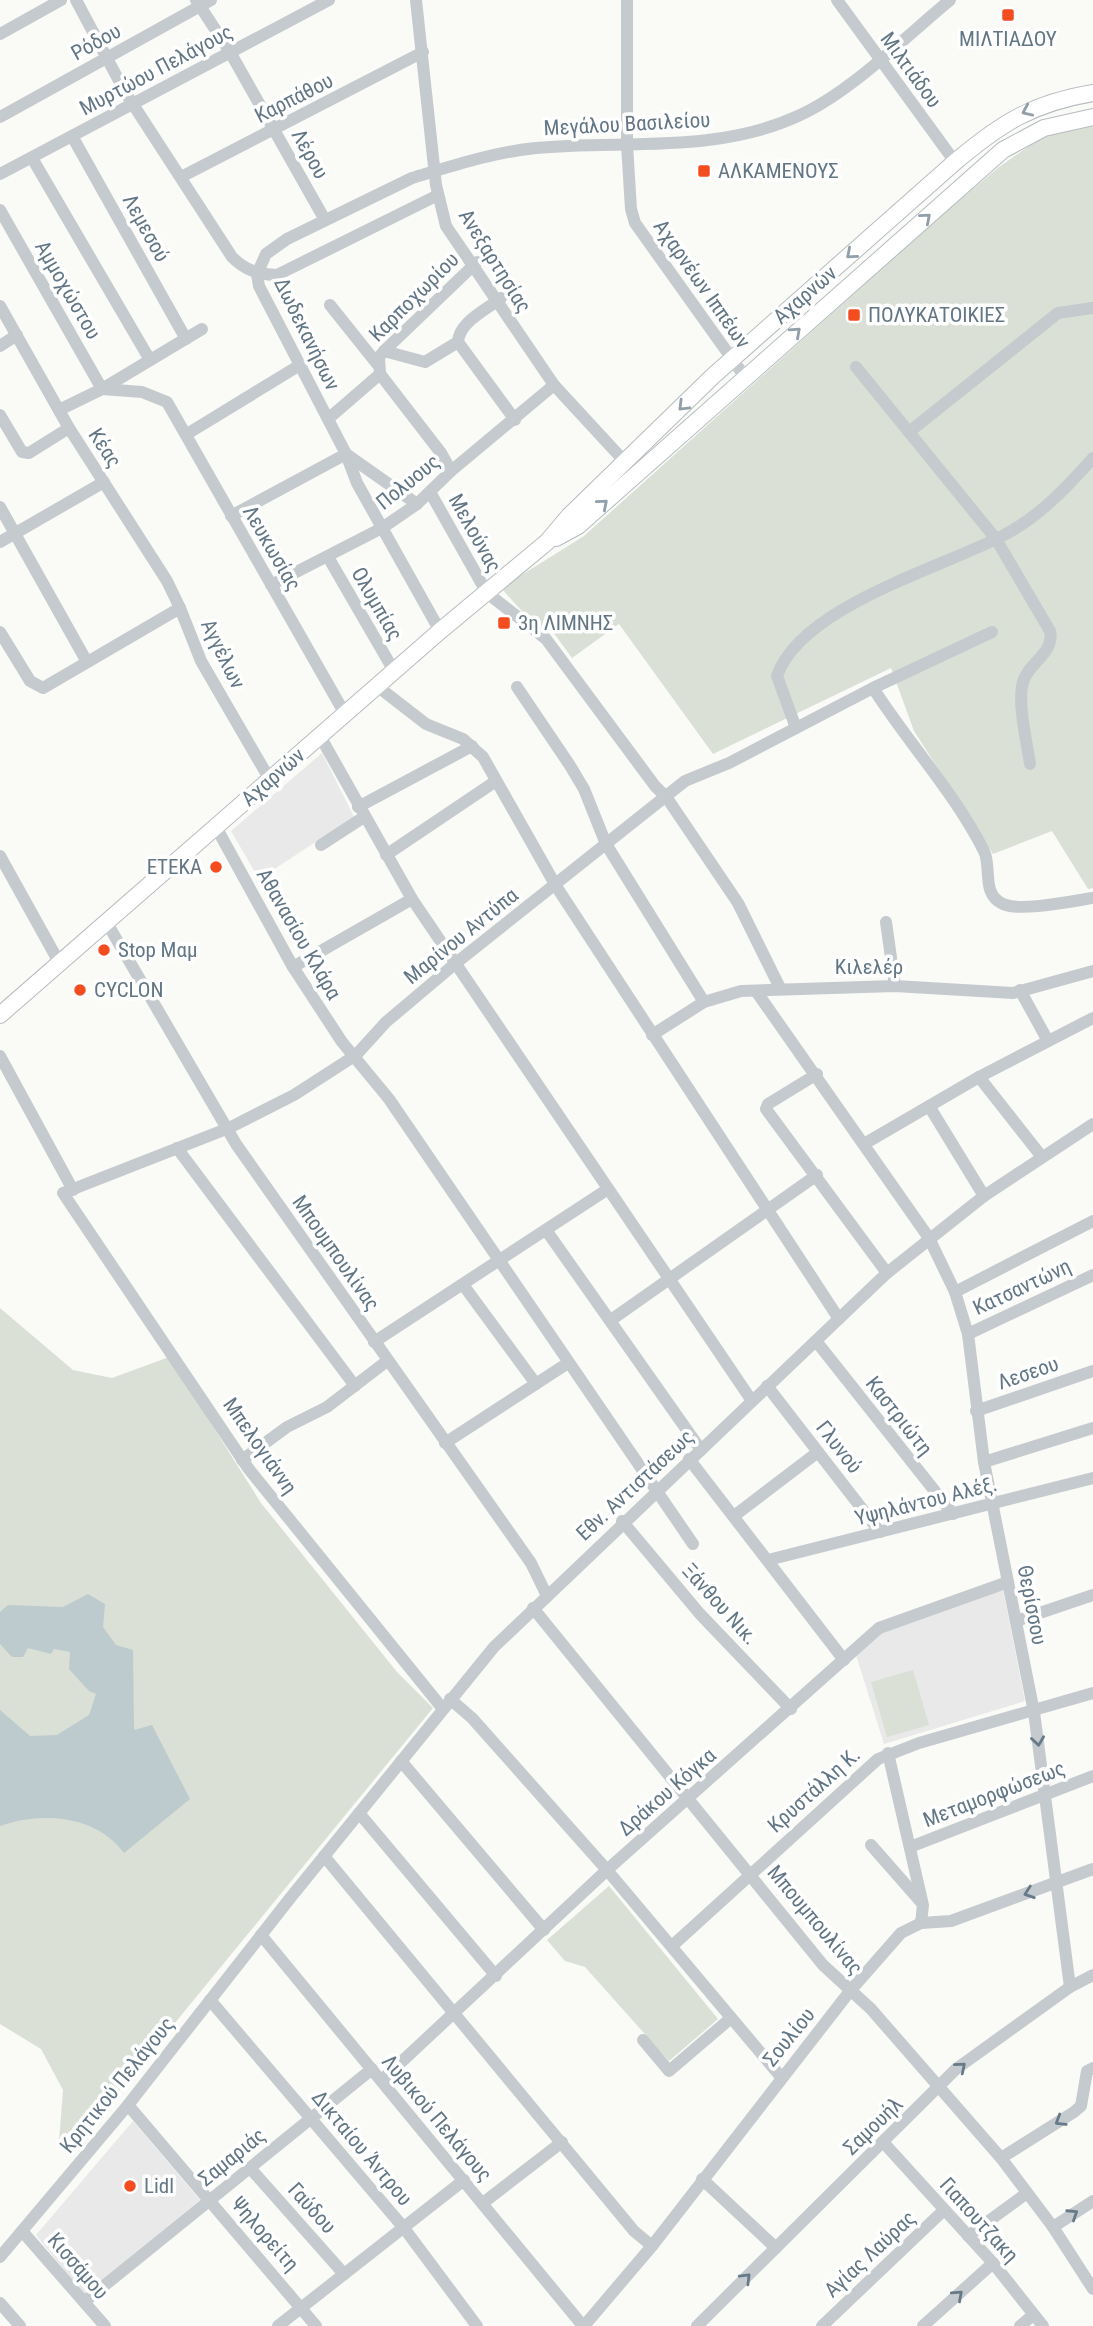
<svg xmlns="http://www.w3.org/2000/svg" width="1093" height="2326" viewBox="0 0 1093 2326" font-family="'Roboto Condensed',sans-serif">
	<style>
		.built { fill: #e8e9e8 }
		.green { fill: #dae0d6 }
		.water { fill: #bdcace }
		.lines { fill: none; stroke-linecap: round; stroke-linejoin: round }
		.major-casing { stroke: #b6bcc0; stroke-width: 18 }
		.minor { stroke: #c5cace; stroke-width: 12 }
		.major { stroke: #fff; stroke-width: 16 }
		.oneway { stroke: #919faa }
		.oneway2 { stroke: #677a89 }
		.poi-dot { fill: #f34c1f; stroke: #fff; stroke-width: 2.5 }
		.labels { text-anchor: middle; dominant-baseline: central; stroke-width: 7; stroke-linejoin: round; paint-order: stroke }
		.poi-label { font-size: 21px; fill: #627685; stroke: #fff; text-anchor: start }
		.street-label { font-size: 21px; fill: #627685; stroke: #fff }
	</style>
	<rect width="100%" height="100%" fill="#fafaf7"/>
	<g class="built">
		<polygon points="322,753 354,817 259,879 231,831"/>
		<polygon points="1003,1589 1025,1701 884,1744 856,1655 882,1630"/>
		<polygon points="133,2121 200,2200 84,2295 36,2235"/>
	</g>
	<g class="green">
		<polygon points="1093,123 1093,888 1088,889 1052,831 993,854 914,731 891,668 713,754 619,624 572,658 553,632 530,620 501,588 584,536 937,219 999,167 1042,137"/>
		<polygon points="0,1308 73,1370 112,1378 169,1357 261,1503 397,1672 433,1708 70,2151 59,2142 63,2090 41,2049 0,2024"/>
		<polygon points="913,1670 929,1725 887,1737 871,1682"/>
		<polygon points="609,1886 718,2019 669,2061 585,1967 565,1961 547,1940"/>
	</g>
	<path class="water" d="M 88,1594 L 105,1604 L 103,1627 L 116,1645 L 133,1650 L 134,1730 L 152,1725 L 190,1799 L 124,1853 C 97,1815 41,1811 0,1826 L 0,1710 L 30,1736 L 57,1735 L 89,1715 L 96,1694 L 89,1691 L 69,1669 L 70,1652 L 54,1649 L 51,1654 L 28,1648 L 23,1657 L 12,1657 L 0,1644 L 0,1612 L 8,1605 L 63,1607 Z"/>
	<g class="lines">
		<g class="major-casing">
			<g id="major">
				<polyline points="556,538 578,526 1003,150 1044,128 1093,117"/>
				<path d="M 0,1015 L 440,631 L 547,542 L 569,516 L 713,376 L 955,162 C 1001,123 1033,103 1093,93"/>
			</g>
		</g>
		<g class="minor">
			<path d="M 76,0 L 125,92 L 232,257 C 246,271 258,274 277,275 L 438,195"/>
			<polyline points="196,0 230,52 325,220"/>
			<polyline points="416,0 436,185 446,226 554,385 626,463"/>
			<polyline points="627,0 627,145 631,209 635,223 745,377"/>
			<polyline points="837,0 955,162"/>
			<polyline points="0,34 61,0"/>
			<polyline points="0,117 211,0"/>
			<polyline points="72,136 186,339"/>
			<polyline points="32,158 150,360"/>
			<polyline points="0,174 329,0"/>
			<polyline points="183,176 423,52"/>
			<polyline points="0,210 102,389 142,392 167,402 345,714"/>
			<path d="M 257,274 L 266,254 L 287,239 L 412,178 C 452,166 494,152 536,148 C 623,140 715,154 798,116 C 850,93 905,37 950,0"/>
			<polyline points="257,274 259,286 346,454 357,483 440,631"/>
			<path d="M 501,298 C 486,310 459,322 458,342 L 515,420"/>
			<polyline points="330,305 378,365"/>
			<polyline points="0,306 69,428 167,581 180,608"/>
			<polyline points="0,346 17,335"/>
			<polyline points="384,351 425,362 458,342"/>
			<path d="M 856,367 L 996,539 L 1050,631 C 1055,653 1028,663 1023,682 C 1017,702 1027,743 1030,764"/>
			<polyline points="380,374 441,453 451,471"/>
			<polyline points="59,410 102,389 202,329"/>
			<polyline points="0,415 22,452 29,453 69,428"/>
			<polyline points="328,419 380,374 379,357 384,351 477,262"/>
			<polyline points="909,432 1058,313 1093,308"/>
			<polyline points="187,434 300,365"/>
			<polyline points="430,492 487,593 546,639 655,786 667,798 738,903 780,988"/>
			<polyline points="0,507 87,662"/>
			<polyline points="231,516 346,454 417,504"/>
			<polyline points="0,542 104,482"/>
			<polyline points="328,557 394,671"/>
			<polyline points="271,585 382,528 417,504 451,471 554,385"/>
			<polyline points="0,632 30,681 43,688 180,608 201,661 270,780"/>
			<polyline points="377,686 426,724 463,739 483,757 556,886 839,1319"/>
			<polyline points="517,687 569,764 584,789 606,844 704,1002"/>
			<path d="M 873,688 C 909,744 954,792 984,851 C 992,868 981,894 1003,904 C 1021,912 1072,901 1093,898"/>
			<path d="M 796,728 L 777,676 C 801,606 942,568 1004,535 C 1039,517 1067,487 1093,458"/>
			<polyline points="320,736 412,899 752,1401"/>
			<polyline points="358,807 472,746"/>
			<polyline points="216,827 293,967 342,1042 389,1099 693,1544"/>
			<polyline points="321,845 364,817"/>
			<polyline points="386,855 496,781"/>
			<polyline points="0,856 60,964"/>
			<polyline points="886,922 895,986"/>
			<polyline points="107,923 236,1144 531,1563 547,1596"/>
			<polyline points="293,967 412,899"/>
			<polyline points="1020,990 1048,1041"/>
			<polyline points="756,991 929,1238 955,1292 968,1334 984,1462 1034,1712 1070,1987"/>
			<polyline points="652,1035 704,1002 741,991 895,986 1013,993 1093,971"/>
			<polyline points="0,1056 73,1190"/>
			<polyline points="817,1074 768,1104 766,1109 887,1273"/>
			<polyline points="979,1077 1042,1157"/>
			<polyline points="929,1106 984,1196"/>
			<polyline points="864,1144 979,1077 1093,1018"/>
			<polyline points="177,1148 355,1386"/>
			<polyline points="546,1230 701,1450"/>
			<polyline points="464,1286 536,1384"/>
			<polyline points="955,1292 1093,1221"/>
			<polyline points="611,1320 817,1175"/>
			<polyline points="968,1334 1093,1275"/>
			<polyline points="816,1341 953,1514"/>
			<polyline points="374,1342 608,1189"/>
			<polyline points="767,1386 880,1532"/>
			<polyline points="976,1411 1093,1371"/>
			<polyline points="445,1443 568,1363"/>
			<polyline points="689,1459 844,1660"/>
			<polyline points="242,1460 287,1427 327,1407 387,1361"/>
			<polyline points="984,1462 1093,1428"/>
			<polyline points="734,1516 818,1452"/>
			<polyline points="622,1521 700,1614 791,1709"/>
			<polyline points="768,1560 1093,1478"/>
			<polyline points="533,1608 823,1965 871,2009 1001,2158 1053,2227 1093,2289"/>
			<polyline points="1016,1621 1093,1595"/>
			<polyline points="450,1699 472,1718 607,1870 781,2077"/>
			<polyline points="443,1709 248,1468 63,1193 229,1128 294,1095 356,1055 386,1022 456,963 685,781 729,763 873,688 992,632"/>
			<polyline points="888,1753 923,1905 921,1923"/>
			<polyline points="401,1761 544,1930"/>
			<polyline points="359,1813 496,1976"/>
			<polyline points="871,1845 921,1902"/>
			<polyline points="910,1847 1093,1776"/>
			<polyline points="324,1856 634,2231 652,2246"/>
			<polyline points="261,1935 583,2326"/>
			<polyline points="672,1946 878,1759 919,1743 1093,1693"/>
			<polyline points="210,2000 404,2228 477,2326"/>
			<polyline points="643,2040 669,2071 731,2018"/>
			<polyline points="382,2080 607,1870 879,1628 1008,1582"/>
			<polyline points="128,2105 316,2326"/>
			<polyline points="883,2142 993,2263 1043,2326"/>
			<polyline points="1001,2158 1074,2112 1081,2106 1087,2071 1093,2068"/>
			<polyline points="250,2168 344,2274"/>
			<polyline points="702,2179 776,2248"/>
			<polyline points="483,2203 562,2142"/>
			<polyline points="1053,2227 1093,2201"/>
			<polyline points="22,2231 105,2326"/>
			<polyline points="968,2236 1027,2193"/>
			<polyline points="0,2257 128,2105 291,1897 494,1647 887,1273 984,1196 1093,1124"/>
			<polyline points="84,2302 372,2069"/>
			<polyline points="0,2303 20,2326"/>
			<polyline points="278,2326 464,2180"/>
			<polyline points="584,2326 652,2246 850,1991 901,1933 921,1923 951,1921 1093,1869"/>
			<polyline points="697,2326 956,2069 1070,1987 1093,1975"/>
			<polyline points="822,2326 944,2210"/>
			<polyline points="923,2326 993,2263"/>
			<polyline points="1020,2326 1033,2315"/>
		</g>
		<use href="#major" class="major"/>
	</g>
	<defs><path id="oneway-chevron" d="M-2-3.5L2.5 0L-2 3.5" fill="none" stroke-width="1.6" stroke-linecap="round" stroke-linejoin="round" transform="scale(1.75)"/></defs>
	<g class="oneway">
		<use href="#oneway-chevron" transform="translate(1027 111) rotate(156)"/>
		<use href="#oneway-chevron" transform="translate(926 218) rotate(-41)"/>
		<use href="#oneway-chevron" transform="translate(851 254) rotate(139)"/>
		<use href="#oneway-chevron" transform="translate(796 332) rotate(-42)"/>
		<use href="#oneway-chevron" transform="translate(683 406) rotate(135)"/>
		<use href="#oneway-chevron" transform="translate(603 504) rotate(-41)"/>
	</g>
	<g class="oneway2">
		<use href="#oneway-chevron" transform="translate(1038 1741) rotate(82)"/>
		<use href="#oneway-chevron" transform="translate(1029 1893) rotate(161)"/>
		<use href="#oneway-chevron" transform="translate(961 2067) rotate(-40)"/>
		<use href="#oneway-chevron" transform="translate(1060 2121) rotate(148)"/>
		<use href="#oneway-chevron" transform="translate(1073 2214) rotate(-33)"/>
		<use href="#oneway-chevron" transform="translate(746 2278) rotate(-45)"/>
		<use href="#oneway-chevron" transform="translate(958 2295) rotate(-42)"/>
	</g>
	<g class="poi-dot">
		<rect x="1001" y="8" width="14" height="14" rx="3.5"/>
		<rect x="697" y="164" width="14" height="14" rx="3.5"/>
		<rect x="847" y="308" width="14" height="14" rx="3.5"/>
		<rect x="497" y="616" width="14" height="14" rx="3.5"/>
		<circle cx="216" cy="867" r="7"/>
		<circle cx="104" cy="950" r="7"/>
		<circle cx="80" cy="990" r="7"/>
		<circle cx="130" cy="2186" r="7"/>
	</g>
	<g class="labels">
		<g class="poi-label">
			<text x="1008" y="39" text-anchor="middle">ΜΙΛΤΙΑΔΟΥ</text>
			<text x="718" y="171">ΑΛΚΑΜΕΝΟΥΣ</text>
			<text x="868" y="315">ΠΟΛΥΚΑΤΟΙΚΙΕΣ</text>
			<text x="518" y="623">3η ΛΙΜΝΗΣ</text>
			<text x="202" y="867" text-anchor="end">ΕΤΕΚΑ</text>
			<text x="118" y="950">Stop Μαμ</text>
			<text x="94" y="990">CYCLON</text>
			<text x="144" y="2186">Lidl</text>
		</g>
		<g class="street-label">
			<text transform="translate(96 42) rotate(-29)">Ρόδου</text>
			<text transform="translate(156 70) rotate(-28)">Μυρτώου Πελάγους</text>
			<text transform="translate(911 70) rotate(54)">Μιλτιάδου</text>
			<text transform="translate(294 98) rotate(-27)">Καρπάθου</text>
			<text transform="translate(627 124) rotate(-3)">Μεγάλου Βασιλείου</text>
			<text transform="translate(310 154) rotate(61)">Λέρου</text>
			<text transform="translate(146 228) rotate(61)">Λεμεσού</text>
			<text transform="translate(495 261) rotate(58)">Ανεξαρτησίας</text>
			<text transform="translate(702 284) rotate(55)">Αχαρνέων Ιππέων</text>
			<text transform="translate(68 290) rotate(60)">Αμμοχώστου</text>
			<text transform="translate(805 295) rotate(-41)">Αχαρνών</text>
			<text transform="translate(414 297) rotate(-45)">Καρποχωρίου</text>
			<text transform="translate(307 334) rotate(64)">Δωδεκανήσων</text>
			<text transform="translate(105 448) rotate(57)">Κέας</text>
			<text transform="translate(408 482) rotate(-39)">Πολυους</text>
			<text transform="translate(475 533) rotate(61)">Μελούνας</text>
			<text transform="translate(272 548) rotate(60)">Λευκωσίας</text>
			<text transform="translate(377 604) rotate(60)">Ολυμπίας</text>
			<text transform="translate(223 654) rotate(64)">Αγγέλων</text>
			<text transform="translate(273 777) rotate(-41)">Αχαρνών</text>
			<text transform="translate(299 934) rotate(60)">Αθανασίου Κλάρα</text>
			<text transform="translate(461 936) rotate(-39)">Μαρίνου Αντύπα</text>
			<text x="869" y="967">Κιλελέρ</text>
			<text transform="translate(336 1253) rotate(55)">Μπουμπουλίνας</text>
			<text transform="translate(1022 1287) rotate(-25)">Κατσαντώνη</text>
			<text transform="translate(1028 1373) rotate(-19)">Λεσεου</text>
			<text transform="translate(899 1416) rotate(52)">Καστριώτη</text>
			<text transform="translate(260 1446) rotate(55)">Μπελογιάννη</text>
			<text transform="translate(839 1447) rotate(52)">Γλυνού</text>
			<text transform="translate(635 1485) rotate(-43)">Εθν. Αντιστάσεως</text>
			<text transform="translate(926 1501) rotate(-14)">Υψηλάντου Αλέξ.</text>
			<text transform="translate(720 1604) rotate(48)">Ξάνθου Νικ.</text>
			<text transform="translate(1032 1605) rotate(79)">Θερίσσου</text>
			<text transform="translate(814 1790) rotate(-42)">Κρυστάλλη Κ.</text>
			<text transform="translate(667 1792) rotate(-41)">Δράκου Κόγκα</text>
			<text transform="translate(994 1794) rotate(-21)">Μεταμορφώσεως</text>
			<text transform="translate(815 1920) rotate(50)">Μπουμπουλίνας</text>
			<text transform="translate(789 2037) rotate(-51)">Σουλίου</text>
			<text transform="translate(117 2085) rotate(-51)">Κρητικού Πελάγους</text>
			<text transform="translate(437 2118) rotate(50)">Λυβικού Πελάγους</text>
			<text transform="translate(873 2126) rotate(-44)">Σαμουήλ</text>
			<text transform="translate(362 2148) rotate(50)">Δικταίου Άντρου</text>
			<text transform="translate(232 2157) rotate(-39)">Σαμαριάς</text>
			<text transform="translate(312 2208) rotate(48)">Γαύδου</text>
			<text transform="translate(979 2220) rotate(48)">Γιαπουτζακη</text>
			<text transform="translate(265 2234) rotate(49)">Ψηλορείτη</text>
			<text transform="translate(870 2254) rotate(-43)">Αγίας Λαύρας</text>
			<text transform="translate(78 2266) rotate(49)">Κισσάμου</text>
		</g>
	</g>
</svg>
